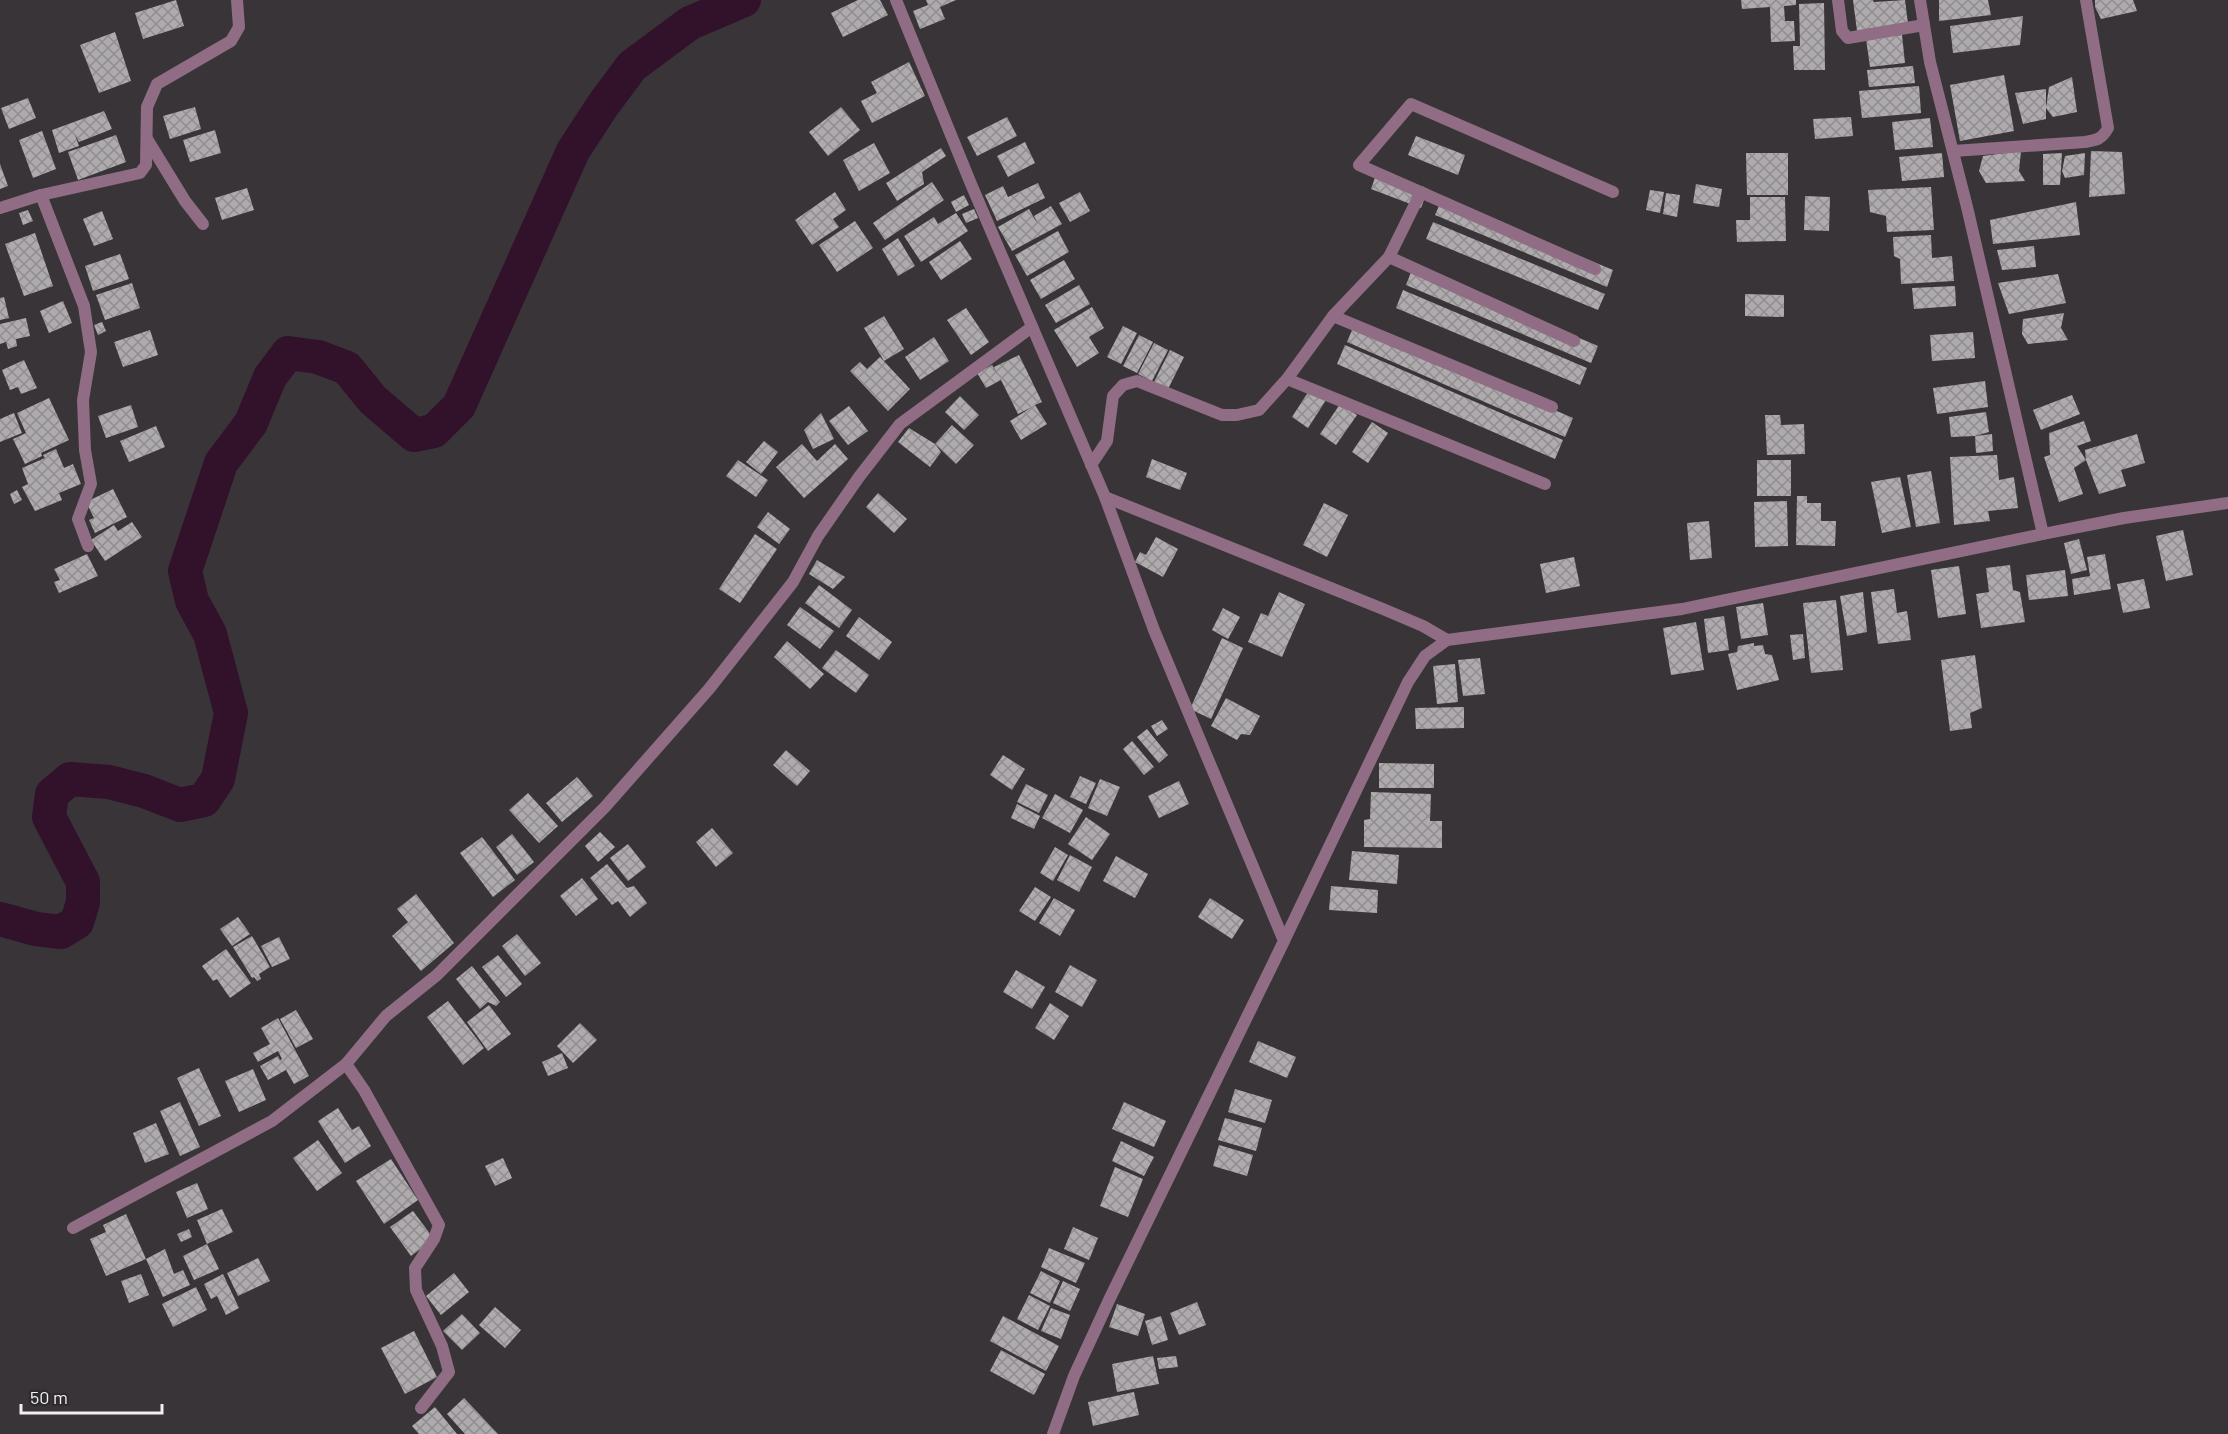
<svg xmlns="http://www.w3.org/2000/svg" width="2228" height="1434" viewBox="0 0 2228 1434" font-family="Barlow,sans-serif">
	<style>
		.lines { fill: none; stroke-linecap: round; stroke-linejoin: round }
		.river { stroke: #32112a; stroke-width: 34 }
		.building { fill: url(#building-cross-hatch) }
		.minor { stroke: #906d85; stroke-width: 12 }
		.tertiary { stroke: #906d85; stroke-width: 12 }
	</style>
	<defs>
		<pattern id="building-cross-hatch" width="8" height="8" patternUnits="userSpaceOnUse" patternTransform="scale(1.5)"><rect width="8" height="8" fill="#afaaad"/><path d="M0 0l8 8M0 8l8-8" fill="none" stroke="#908d8f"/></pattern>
	</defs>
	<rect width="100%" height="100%" fill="#383437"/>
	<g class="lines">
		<polyline class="river" points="0,919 36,929 61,932 77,922 83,902 83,882 49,817 52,794 70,779 109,782 144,791 180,805 204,800 218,779 231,713 210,634 192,601 185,571 221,463 251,423 270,377 288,353 318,357 347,368 373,400 414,435 434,431 459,406 573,151 603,105 632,66 690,23 744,0"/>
	</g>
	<g class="building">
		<polygon points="176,0 184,26 143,39 135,13"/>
		<polygon points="858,0 880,0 888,15 843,37 831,13"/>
		<polygon points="926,0 956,0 940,7 945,19 920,29 913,11 928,5"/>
		<polygon points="1741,0 1796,0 1796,5 1784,6 1785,21 1794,21 1795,41 1771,42 1770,7 1742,9"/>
		<polygon points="1853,0 1873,0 1874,2 1905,0 1908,24 1857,31"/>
		<polygon points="1939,0 1988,0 1991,15 1939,21"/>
		<polygon points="2095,0 2133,0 2137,11 2101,19 2095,7"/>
		<polygon points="1824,3 1825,70 1794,70 1793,46 1800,46 1799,4"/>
		<polygon points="2023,16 2020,45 1953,53 1950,26"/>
		<polygon points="115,32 131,81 99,93 80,45"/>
		<polygon points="1902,35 1905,63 1870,67 1866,39"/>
		<polygon points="909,62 925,96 872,123 861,101 877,93 871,82"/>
		<polygon points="1913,66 1915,83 1869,87 1867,70"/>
		<polygon points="2004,75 2014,131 1960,141 1950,85"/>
		<polygon points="2072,77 2077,112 2053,117 2046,108 2049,87"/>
		<polygon points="1919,86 1921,113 1862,118 1859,91"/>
		<polygon points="2046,89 2046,119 2023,124 2015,93"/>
		<polygon points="28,98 36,118 9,129 1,108"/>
		<polygon points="195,107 201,129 170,139 163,116"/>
		<polygon points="841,107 860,130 828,156 809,132"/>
		<polygon points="104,111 112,129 79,142 75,135 79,146 59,153 52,130"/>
		<polygon points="1007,117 1017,136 977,156 967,137"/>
		<polygon points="1851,117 1853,136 1815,139 1813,119"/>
		<polygon points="1930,118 1933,147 1895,150 1892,122"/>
		<polygon points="215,130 221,153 190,162 183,140"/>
		<polygon points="42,131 56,169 33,178 19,140"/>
		<polygon points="116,135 126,162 78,180 68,152"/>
		<polygon points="1416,136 1465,155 1458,175 1408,155"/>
		<polygon points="1025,142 1035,163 1008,177 997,156"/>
		<polygon points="874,143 890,173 859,191 843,160"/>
		<polygon points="941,148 946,156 922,172 924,184 897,201 886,183"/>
		<polygon points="2021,151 2019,171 2025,181 1986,183 1979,171 1983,156"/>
		<polygon points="2091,151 2122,152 2125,194 2089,197"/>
		<polygon points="1746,153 1788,153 1788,195 1747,195"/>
		<polygon points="1942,153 1944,177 1902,181 1899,157"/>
		<polygon points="2062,153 2060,185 2043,185 2043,154"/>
		<polygon points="2085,153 2084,175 2065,178 2062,171 2065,156"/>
		<polygon points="0,164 8,186 0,189"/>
		<polygon points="1378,169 1428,189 1421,208 1371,189"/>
		<polygon points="932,182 944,200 885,240 873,223"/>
		<polygon points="1038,183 1045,198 997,221 985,195 1003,186 1008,197"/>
		<polygon points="1696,184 1722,189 1719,207 1693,203"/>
		<polygon points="1931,187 1934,230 1887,232 1886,216 1870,212 1868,190"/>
		<polygon points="247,188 254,210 222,220 215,198"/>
		<polygon points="1650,190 1664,192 1660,213 1646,210"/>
		<polygon points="835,192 846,210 833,219 839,227 812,245 795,220"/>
		<polygon points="1080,192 1090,211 1070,222 1059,203"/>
		<polygon points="1666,193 1680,195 1677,217 1663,214"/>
		<polygon points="964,195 969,205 956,212 951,202"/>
		<polygon points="1805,196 1830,197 1829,231 1804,230"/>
		<polygon points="1750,197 1785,197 1786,241 1737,242 1736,220 1750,220"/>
		<polygon points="1442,199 1613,270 1607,287 1435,215"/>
		<polygon points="2076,202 2080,235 1993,244 1990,220"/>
		<polygon points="1051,206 1062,224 1012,251 998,227 1029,209 1037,223 1034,216"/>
		<polygon points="974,209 978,218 966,223 962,214"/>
		<polygon points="28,210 33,221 23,225 19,213"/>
		<polygon points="102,211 113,239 94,246 83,219"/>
		<polygon points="956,213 968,231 921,262 904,236 934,217 938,224"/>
		<polygon points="855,221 873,248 837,272 819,245"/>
		<polygon points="1433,222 1605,294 1598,310 1426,239"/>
		<polygon points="1058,231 1069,252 1027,276 1015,255"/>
		<polygon points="35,233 53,286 24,296 5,244"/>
		<polygon points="1931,235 1932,258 1952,256 1954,281 1901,284 1900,259 1894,256 1893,237"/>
		<polygon points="898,238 915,266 898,276 882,249"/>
		<polygon points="960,241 972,259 941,280 929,262"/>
		<polygon points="2034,246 2036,267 2002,270 1997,250"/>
		<polygon points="120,254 129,279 93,291 85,266"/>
		<polygon points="1064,260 1075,279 1041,299 1030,280"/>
		<polygon points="1413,267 1598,346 1591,363 1406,285"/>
		<polygon points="2058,274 2066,303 2009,314 1998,283"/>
		<polygon points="132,283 140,308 105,320 96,295"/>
		<polygon points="1079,285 1090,304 1056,323 1045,305"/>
		<polygon points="1955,286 1956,306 1914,309 1912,288"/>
		<polygon points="1403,290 1587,368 1580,385 1396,308"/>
		<polygon points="1745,294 1784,295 1784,317 1745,316"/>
		<polygon points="4,297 9,318 0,320 0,298"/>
		<polygon points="63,301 72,323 49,333 40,311"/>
		<polygon points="1092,307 1104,328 1089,337 1099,353 1077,367 1054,330"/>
		<polygon points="966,308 989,342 971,355 947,320"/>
		<polygon points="2064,313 2061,328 2068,340 2028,344 2022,334 2023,319"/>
		<polygon points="884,316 904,349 884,361 864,328"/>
		<polygon points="26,318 30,336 16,339 17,346 8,349 6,342 0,344 0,324"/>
		<polygon points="102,322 106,331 98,335 94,325"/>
		<polygon points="1355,323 1573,418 1565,437 1347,342"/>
		<polygon points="1123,326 1137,333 1121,364 1107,357"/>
		<polygon points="150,330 158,355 123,367 114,342"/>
		<polygon points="1973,332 1975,358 1932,361 1930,335"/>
		<polygon points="1139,335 1153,342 1137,373 1123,366"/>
		<polygon points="934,337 949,361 920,380 905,357"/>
		<polygon points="1154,343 1168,350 1152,381 1138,374"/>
		<polygon points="1345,345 1563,440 1555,459 1337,364"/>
		<polygon points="1170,350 1184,357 1168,389 1154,382"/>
		<polygon points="1019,355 1042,402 1035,405 1047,424 1021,440 1010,421 1032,407 1018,414 1001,380 986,388 977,373 992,365 997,373 994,367"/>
		<polygon points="880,357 910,389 888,411 850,371 860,362 867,369"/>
		<polygon points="24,360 37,388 21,394 18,387 10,390 2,370"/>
		<polygon points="1985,381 1988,407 1937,414 1933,388"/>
		<polygon points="1312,386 1328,397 1308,428 1292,417"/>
		<polygon points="2072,395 2080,414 2041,430 2033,410"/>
		<polygon points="960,396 979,415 964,430 945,412"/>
		<polygon points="49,398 69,440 41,453 42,456 25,464 13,439 26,433 17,413"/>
		<polygon points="1340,404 1357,415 1336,445 1320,434"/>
		<polygon points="131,405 138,427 106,438 98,416"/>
		<polygon points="849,406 868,431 848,445 829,421"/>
		<polygon points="1986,412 1989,432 1975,436 1951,437 1949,417"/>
		<polygon points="14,413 22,433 0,442 0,419"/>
		<polygon points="821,413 834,439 813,449 804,430"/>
		<polygon points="1765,415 1780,415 1781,425 1804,424 1805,454 1767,455"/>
		<polygon points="2084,421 2091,441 2077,446 2086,460 2085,450 2137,434 2145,463 2121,470 2126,486 2099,494 2086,460 2074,468 2083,494 2059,502 2044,457 2050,455 2049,433"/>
		<polygon points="1372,422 1388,433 1368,463 1352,452"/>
		<polygon points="952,425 974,445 956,464 935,444"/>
		<polygon points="156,426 165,447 129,462 120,441"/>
		<polygon points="909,428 935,444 941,452 930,467 898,442"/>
		<polygon points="1992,434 1993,451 1976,453 1975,436"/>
		<polygon points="764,441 778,452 761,474 746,462"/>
		<polygon points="802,444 817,461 835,444 848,459 804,498 776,467"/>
		<polygon points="56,449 64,468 73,464 81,484 59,493 62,500 35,511 22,487 28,484 22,468 45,458 43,455"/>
		<polygon points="1997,455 1999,480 2014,477 2018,508 1988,511 1990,521 1954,525 1950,457"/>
		<polygon points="1152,459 1187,473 1180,490 1146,477"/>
		<polygon points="738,460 768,480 756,497 726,476"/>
		<rect x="1757" y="460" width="34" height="36"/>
		<polygon points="1931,471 1940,523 1916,527 1907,475"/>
		<polygon points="1900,477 1911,527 1882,533 1871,482"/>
		<polygon points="113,489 127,517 95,533 89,520 94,518 86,502"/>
		<polygon points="17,490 22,500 14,504 10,494"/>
		<polygon points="878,493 907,519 894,533 866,507"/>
		<polygon points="1797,496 1807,496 1807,503 1821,503 1821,521 1836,521 1835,546 1796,545"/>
		<polygon points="1787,501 1788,546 1755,547 1754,502"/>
		<polygon points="1324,503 1348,515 1327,557 1303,545"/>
		<polygon points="768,512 790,529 779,544 757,527"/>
		<polygon points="1709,521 1712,558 1690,560 1687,523"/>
		<polygon points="132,522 142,537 105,561 91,540 114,525 118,531"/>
		<polygon points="2183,530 2193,575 2166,581 2156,536"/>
		<polygon points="755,534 777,549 740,603 719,589"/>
		<polygon points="1156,537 1178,549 1163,577 1135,562 1140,552 1146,555"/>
		<polygon points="2079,539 2087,570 2071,574 2064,543"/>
		<polygon points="87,554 98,576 59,593 54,582 60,580 54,569"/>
		<polygon points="2105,554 2111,589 2074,595 2072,579 2090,576 2087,557"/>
		<polygon points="1574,557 1580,586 1546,593 1540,564"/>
		<polygon points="817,560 845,577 833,589 809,574"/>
		<polygon points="2010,565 2013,590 2020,592 2025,622 1981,628 1976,594 1989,592 1986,568"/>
		<polygon points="1959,566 1966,614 1938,618 1931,570"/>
		<polygon points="2065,570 2068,596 2029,600 2026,575"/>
		<polygon points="2144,579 2150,608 2123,613 2117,584"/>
		<polygon points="819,585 852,610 839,628 805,603"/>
		<polygon points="1894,589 1897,613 1907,611 1911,640 1878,644 1871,592"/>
		<polygon points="1279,592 1305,604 1282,657 1248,642 1261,613 1268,616"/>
		<polygon points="1863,592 1867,632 1847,636 1840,596"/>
		<polygon points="1836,600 1843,670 1811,673 1803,603"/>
		<polygon points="1763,603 1768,635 1741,639 1736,607"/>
		<polygon points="800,607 834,631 820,649 787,625"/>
		<polygon points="1223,608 1240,617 1228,639 1212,630"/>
		<polygon points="1724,616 1729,650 1708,653 1704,619"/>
		<polygon points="859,617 892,642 879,660 846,636"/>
		<polygon points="1696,622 1704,670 1671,675 1663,628"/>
		<polygon points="1803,634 1805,658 1793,660 1790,635"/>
		<polygon points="1222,638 1243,648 1211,719 1190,709"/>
		<polygon points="787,641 824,674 810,689 774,657"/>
		<polygon points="1754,643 1754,646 1763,645 1765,654 1772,655 1779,680 1737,690 1728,654 1737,652 1738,646"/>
		<polygon points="836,650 869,675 856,693 822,668"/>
		<polygon points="1975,655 1982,708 1970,713 1972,728 1950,731 1941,660"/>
		<polygon points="1480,658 1485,694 1463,696 1458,660"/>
		<polygon points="1455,664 1458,702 1437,704 1433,666"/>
		<polygon points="1226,698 1260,716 1250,735 1241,734 1237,740 1211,726"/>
		<polygon points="1464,707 1464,728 1416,729 1415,708"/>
		<polygon points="1162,720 1168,729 1157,736 1151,726"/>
		<polygon points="1147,729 1168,755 1159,763 1137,737"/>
		<polygon points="1132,741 1154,767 1144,775 1123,749"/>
		<polygon points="786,750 810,771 797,786 773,765"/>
		<polygon points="1003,755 1025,769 1012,790 990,775"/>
		<polygon points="1379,763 1434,764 1434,788 1379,788"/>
		<polygon points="1080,776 1096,783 1086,804 1070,797"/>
		<polygon points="577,777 593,796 562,822 546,803"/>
		<polygon points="1100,779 1120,787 1107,816 1088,808"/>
		<polygon points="1179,781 1189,804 1159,818 1148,796"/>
		<polygon points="1026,784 1048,795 1039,813 1017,802"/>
		<polygon points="1371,792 1431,794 1430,821 1442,821 1442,848 1364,847 1364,820 1370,819"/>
		<polygon points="528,793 558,826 539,843 509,810"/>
		<polygon points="1055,794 1083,810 1070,833 1042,818"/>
		<polygon points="1017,804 1040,816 1034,829 1011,818"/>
		<polygon points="1086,817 1110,834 1092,860 1068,844"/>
		<polygon points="712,828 733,853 716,867 696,842"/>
		<polygon points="600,832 615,847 598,862 585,846"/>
		<polygon points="512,834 534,862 517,875 496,847"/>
		<polygon points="482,837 515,880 493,897 460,853"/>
		<polygon points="628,844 646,867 628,881 610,858"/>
		<polygon points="1055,847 1068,855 1053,881 1040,873"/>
		<polygon points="1352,851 1399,855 1397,884 1349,880"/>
		<polygon points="1070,855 1092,867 1079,892 1057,880"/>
		<polygon points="1116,856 1148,874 1135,898 1103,881"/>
		<polygon points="607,864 627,888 634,886 647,903 630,917 618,901 612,905 590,878"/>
		<polygon points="582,878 598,899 576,916 560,896"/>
		<polygon points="1331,886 1378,890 1377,913 1329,910"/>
		<polygon points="1035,887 1051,897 1035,921 1019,911"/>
		<polygon points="416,894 454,943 421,971 392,936 408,922 397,909"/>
		<polygon points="1054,898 1075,910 1060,936 1039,923"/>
		<polygon points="1210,898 1244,920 1232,939 1198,917"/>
		<polygon points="238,917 250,934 232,946 220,929"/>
		<polygon points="517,934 541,963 525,976 502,946"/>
		<polygon points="252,936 270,967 259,974 261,979 257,981 254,977 252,978 233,947"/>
		<polygon points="279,937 290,959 272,967 261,946"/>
		<polygon points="226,949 251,983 230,998 217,979 213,981 202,966"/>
		<polygon points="498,955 522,984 506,997 482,967"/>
		<polygon points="1070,965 1097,980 1082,1007 1055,992"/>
		<polygon points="472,966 500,1002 496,1006 488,1002 480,1009 456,979"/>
		<polygon points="1016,970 1045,987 1032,1009 1003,992"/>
		<polygon points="448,1001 484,1048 463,1065 427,1017"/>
		<polygon points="1050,1003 1069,1016 1054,1040 1035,1028"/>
		<polygon points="489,1005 511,1034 488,1051 467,1022"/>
		<polygon points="296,1010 313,1039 296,1048 280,1019"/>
		<polygon points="278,1018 309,1076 294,1084 286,1070 268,1080 260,1066 278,1056 280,1060 282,1059 278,1051 258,1062 253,1053 270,1044 261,1028"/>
		<polygon points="580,1023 597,1040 573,1063 557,1046"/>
		<polygon points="1258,1041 1296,1057 1287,1078 1249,1062"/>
		<polygon points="562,1053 568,1068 548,1076 542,1062"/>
		<polygon points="199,1068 221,1116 199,1126 177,1078"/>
		<polygon points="253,1069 266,1100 239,1112 225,1081"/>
		<polygon points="1235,1089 1272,1100 1265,1123 1228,1112"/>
		<polygon points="180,1102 200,1147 180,1156 160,1111"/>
		<polygon points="1124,1102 1166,1121 1154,1147 1112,1129"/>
		<polygon points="338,1108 352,1130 359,1126 371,1146 345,1163 318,1121"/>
		<polygon points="1225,1118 1262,1128 1256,1151 1218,1140"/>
		<polygon points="156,1123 169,1154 145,1163 133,1133"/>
		<polygon points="318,1140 342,1173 317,1191 293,1158"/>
		<polygon points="1121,1141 1154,1157 1144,1176 1112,1161"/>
		<polygon points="1219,1145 1253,1155 1247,1176 1213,1166"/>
		<polygon points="503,1158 512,1178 495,1186 485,1166"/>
		<polygon points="391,1159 418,1200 384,1224 356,1181"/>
		<polygon points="1115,1167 1143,1179 1128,1217 1100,1206"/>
		<polygon points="197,1183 208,1209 187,1218 176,1192"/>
		<polygon points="222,1209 233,1232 207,1244 197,1220"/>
		<polygon points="413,1211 434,1239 411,1256 390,1227"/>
		<polygon points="126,1214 146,1259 106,1276 90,1239 106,1232 103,1225"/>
		<polygon points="1073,1227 1098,1238 1089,1260 1064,1249"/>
		<polygon points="189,1229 192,1237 181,1242 177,1234"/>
		<polygon points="207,1244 219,1269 194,1280 183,1256"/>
		<polygon points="1049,1248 1085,1263 1076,1283 1041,1267"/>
		<polygon points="165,1249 174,1274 183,1270 190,1285 163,1297 146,1259"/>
		<polygon points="258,1258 270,1281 238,1296 227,1273"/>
		<polygon points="1041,1271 1060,1281 1050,1303 1030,1293"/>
		<polygon points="454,1273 469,1292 441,1315 426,1296"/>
		<polygon points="141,1274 149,1295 129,1303 121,1281"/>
		<polygon points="223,1274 239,1308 226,1315 217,1296 211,1299 204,1284"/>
		<polygon points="1063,1281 1080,1289 1070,1311 1053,1303"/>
		<polygon points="196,1287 207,1310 173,1327 162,1304"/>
		<polygon points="1029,1295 1050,1306 1038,1330 1017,1319"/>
		<polygon points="1197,1302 1206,1325 1179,1335 1170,1313"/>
		<polygon points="1117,1304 1145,1314 1138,1336 1109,1327"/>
		<polygon points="495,1307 521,1330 505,1348 479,1325"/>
		<polygon points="1051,1308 1070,1315 1061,1339 1041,1331"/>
		<polygon points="462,1314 480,1333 462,1350 443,1331"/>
		<polygon points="1003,1316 1059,1346 1046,1371 990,1341"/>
		<polygon points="1161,1316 1168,1340 1152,1345 1145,1321"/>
		<polygon points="414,1331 437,1377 405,1394 381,1348"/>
		<polygon points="1001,1350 1045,1374 1034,1395 990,1371"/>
		<polygon points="1153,1356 1159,1384 1117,1392 1112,1364"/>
		<polygon points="1176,1356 1178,1367 1159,1369 1157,1358"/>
		<polygon points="1134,1392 1139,1415 1093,1426 1088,1402"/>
		<polygon points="464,1398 498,1434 465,1434 447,1414"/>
		<polygon points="435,1407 457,1434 419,1434 412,1426"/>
	</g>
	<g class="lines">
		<g class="minor">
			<polyline points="1838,0 1842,31 1848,38 1924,25"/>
			<polyline points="1920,0 1930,62 1967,207 2043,534"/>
			<polyline points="147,139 185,201 203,224"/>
			<path d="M 1953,151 L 2085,142 C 2097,140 2102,139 2108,128 L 2086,0"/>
			<polyline points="41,195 84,306 91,352 83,400 85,450 91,484 78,519 88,546"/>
			<polyline points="0,208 41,195 140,173 146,165 147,107 157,84 231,41 239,27 237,0"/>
			<polyline points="1389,257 1421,192"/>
			<polyline points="1595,269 1359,165 1411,104 1613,192"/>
			<polyline points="1333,316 1552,407"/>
			<polyline points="1287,379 1545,484"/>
			<polyline points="1091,465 1107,441 1113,396 1123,385 1137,381 1222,415 1237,415 1259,410 1287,379 1333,316 1389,257 1574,341"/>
			<polyline points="1105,497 1383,609 1423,626 1447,640"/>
			<polyline points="1284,941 1408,682 1425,656 1447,640 1682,609 2043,534 2124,518 2228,503"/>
			<polyline points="73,1228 272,1121 346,1064"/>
			<polyline points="421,1408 449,1372 442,1346 416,1290 415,1268 434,1239 439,1225 364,1090 346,1064 386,1016 437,975 605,807 709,689 793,582 818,536 859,477 900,424 1032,327"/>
		</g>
		<polyline class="tertiary" points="896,0 971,184 1105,497 1154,630 1284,941 1110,1298 1074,1376 1053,1434"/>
	</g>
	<path d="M21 1404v9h141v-9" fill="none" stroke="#f1eff0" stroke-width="3"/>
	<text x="30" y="1404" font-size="18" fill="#f1eff0" stroke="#2e2a2d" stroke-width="4.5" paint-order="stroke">50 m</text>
</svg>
